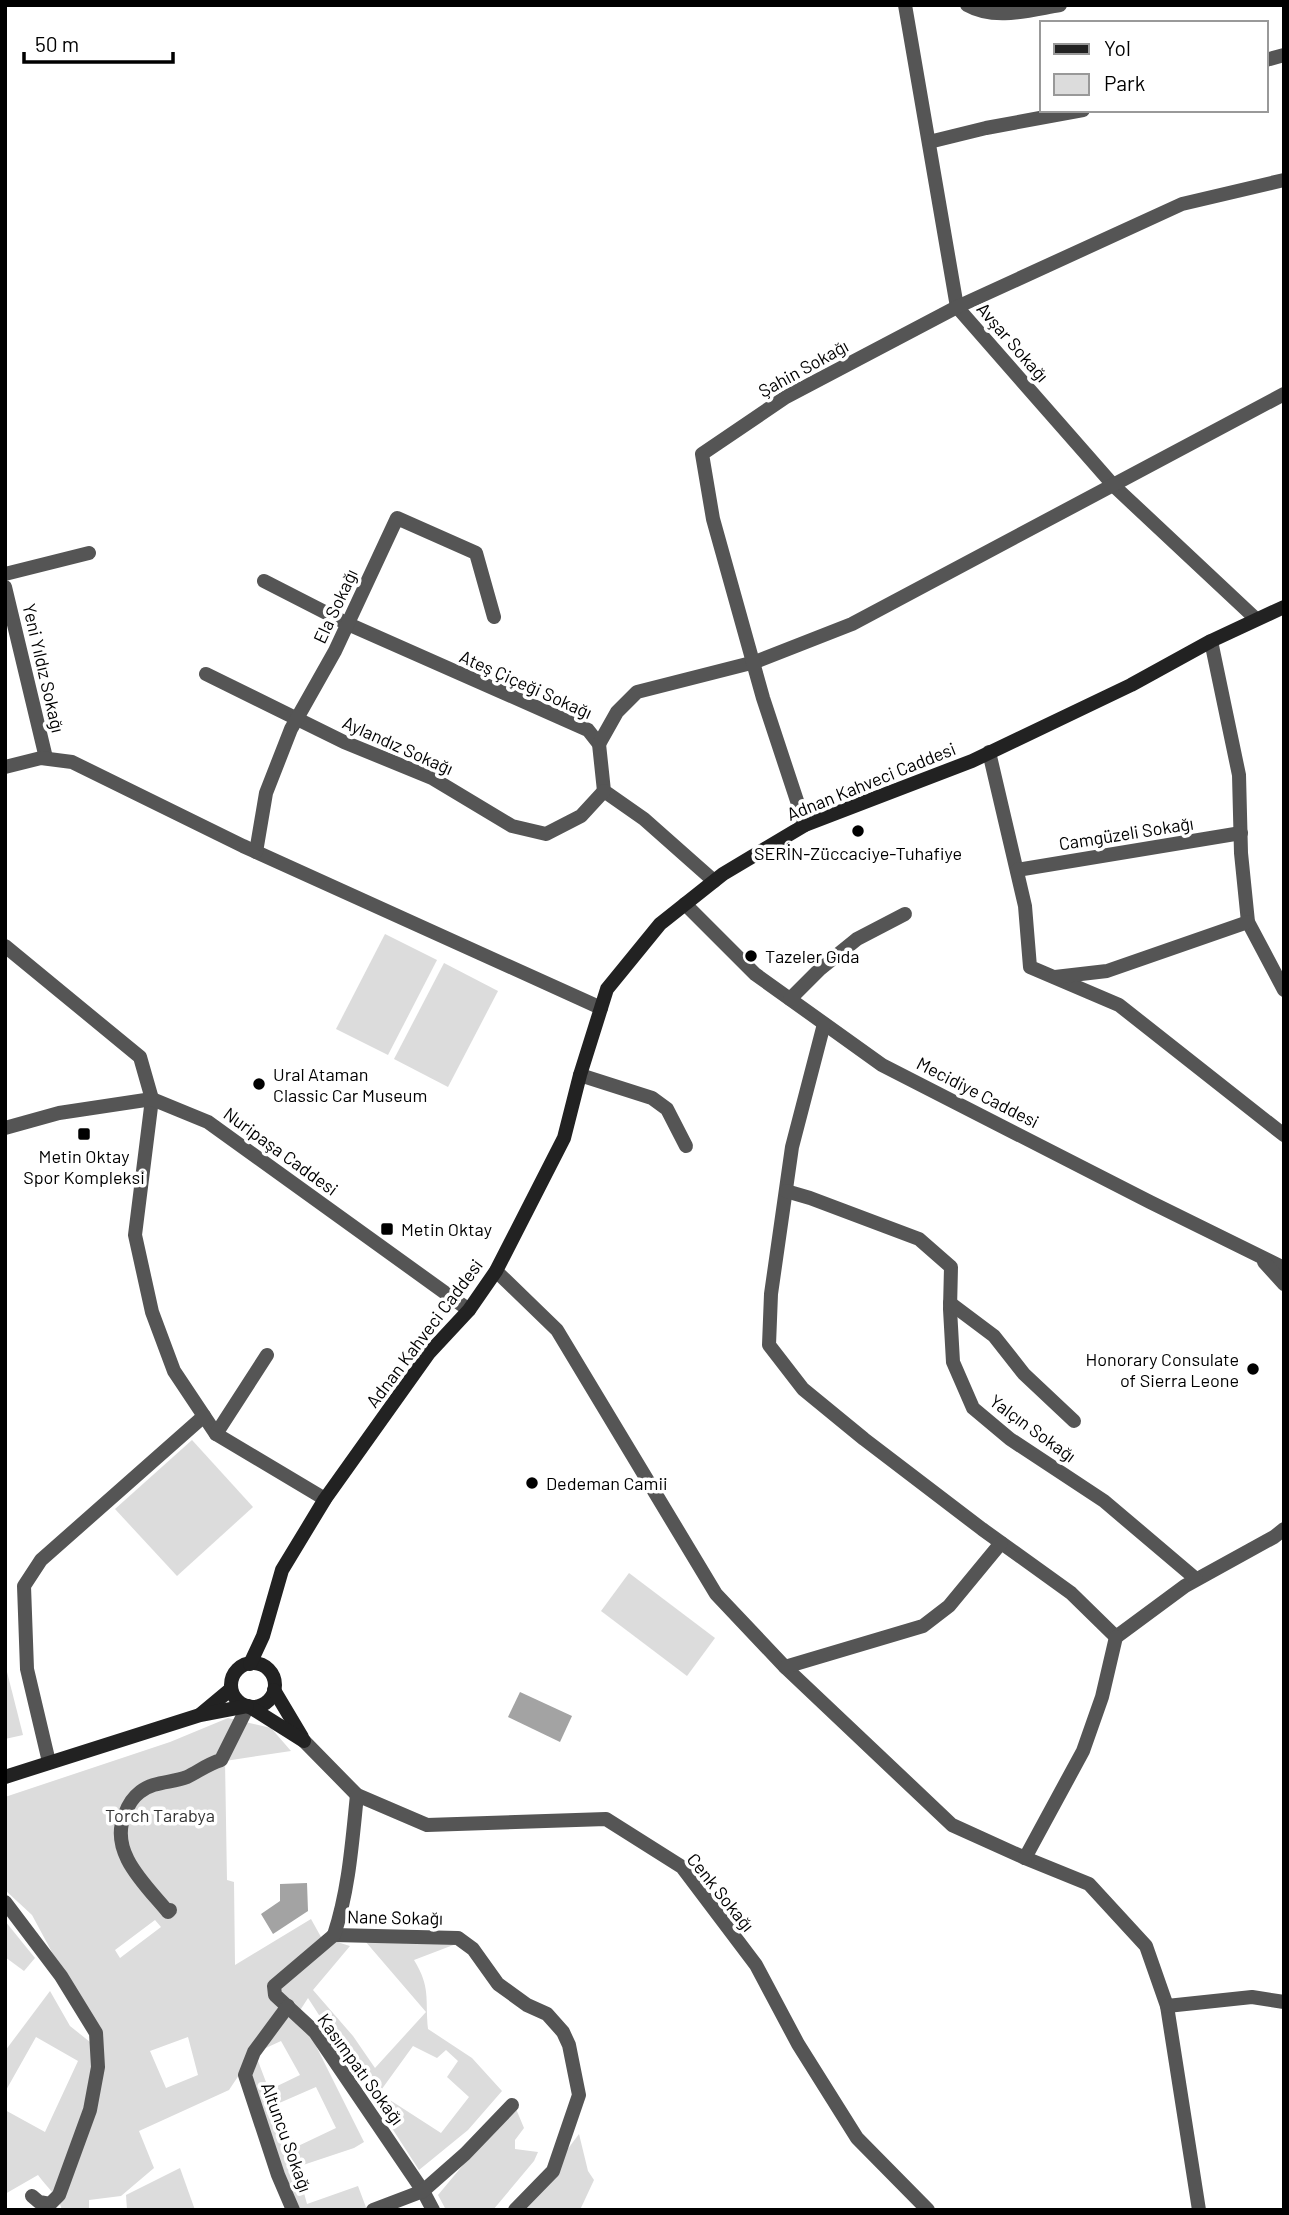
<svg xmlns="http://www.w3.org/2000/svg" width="1289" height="2215" viewBox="0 0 1289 2215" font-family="Barlow,sans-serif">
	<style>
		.green { fill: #dcdcdc; fill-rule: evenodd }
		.water { fill: #a3a3a3 }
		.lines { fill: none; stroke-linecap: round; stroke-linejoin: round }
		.minor { stroke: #555; stroke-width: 14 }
		.tertiary { stroke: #555; stroke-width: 14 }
		.secondary { stroke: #222; stroke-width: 14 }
		.poi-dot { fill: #000; stroke: #fff; stroke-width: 2.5 }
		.labels { text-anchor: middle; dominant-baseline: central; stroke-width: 7; stroke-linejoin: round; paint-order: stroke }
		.street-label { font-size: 18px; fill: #000; stroke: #fff }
		.poi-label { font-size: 18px; fill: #000; stroke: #fff; text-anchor: start }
		.park-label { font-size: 18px; fill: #333; stroke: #fff }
	</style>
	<rect width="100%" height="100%" fill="#fff"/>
	<g class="green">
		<polygon points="385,934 437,960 388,1055 336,1029"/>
		<polygon points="444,963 498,991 448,1087 394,1059"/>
		<polygon points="192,1440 253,1507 177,1576 115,1509"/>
		<polygon points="629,1573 715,1638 687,1676 601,1611"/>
		<polygon points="5,1664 23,1735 5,1739"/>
		<path d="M 228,1718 L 271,1728 L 291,1751 L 225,1761 L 227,1880 L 234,1882 L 235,1965 L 311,1919 L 321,1937 L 350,1946 L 313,1990 L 353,2036 L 375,2068 L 426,2012 L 365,1941 L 456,1944 L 414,1960 C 431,1988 425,1998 428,2029 L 472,2058 L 502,2091 L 468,2130 L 419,2170 L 308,1998 L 299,2012 L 364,2142 L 354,2148 L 297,2167 L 307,2204 L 358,2186 L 367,2210 L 295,2210 L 239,2075 L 229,2090 L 139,2131 L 154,2168 L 121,2196 L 89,2200 L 89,2210 L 62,2210 C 58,2195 47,2188 38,2175 L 5,2194 L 5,2110 L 45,2132 L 78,2061 L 36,2037 L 5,2092 L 5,2051 L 50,1991 L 70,2026 L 95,2046 L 68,1982 L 32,1915 L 5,1890 L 5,1797 L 170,1742 ZM 155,1920 L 161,1927 L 120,1958 L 115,1950 ZM 188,2037 L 198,2075 L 166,2088 L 150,2051 ZM 281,2041 L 300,2075 L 269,2090 L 255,2053 ZM 413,2046 L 437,2058 L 446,2050 L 458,2061 L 447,2077 L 469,2097 L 441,2133 L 379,2093 ZM 316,2087 L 336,2128 L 296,2147 L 277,2104 Z"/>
		<polygon points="5,1921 35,1958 24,1971 5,1957"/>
		<polygon points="514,2104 524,2128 515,2140 515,2149 538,2152 534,2161 493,2210 446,2210 438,2195"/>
		<polygon points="579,2134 588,2171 594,2180 580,2210 522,2210"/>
		<polygon points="180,2168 195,2210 127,2210 126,2195"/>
	</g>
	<g class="water">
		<polygon points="520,1692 572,1716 560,1742 508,1717"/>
		<polygon points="307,1883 308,1911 273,1934 261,1914 280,1901 280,1884"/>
	</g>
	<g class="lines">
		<g class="minor">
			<polyline points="905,5 957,307 1114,486 1256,619"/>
			<path d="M 967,5 C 995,21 1030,10 1060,5"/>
			<polyline points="1266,60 1284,55"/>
			<polyline points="929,142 986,128 1083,110"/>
			<polyline points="5,574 89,553"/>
			<polyline points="264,581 348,624 588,730 599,744 604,791 644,819 714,881"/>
			<polyline points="5,587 46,758"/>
			<polyline points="1211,641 1239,775 1241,853 1248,922 1284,990"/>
			<polyline points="206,674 344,742 432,778 512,826 546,834 581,816 604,791"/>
			<polyline points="599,744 617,712 637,692 755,662 852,624 1284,394"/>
			<polyline points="989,752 1025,906 1030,967 1119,1005 1284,1135"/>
			<polyline points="5,767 41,758 72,762 243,846 601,1008"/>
			<polyline points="805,825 763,698 713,519 702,454 786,397 957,307 1182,204 1284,180"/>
			<polyline points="256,852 266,793 291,729 335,651 397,518 476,553 494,617"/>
			<polyline points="1017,870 1241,833"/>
			<polyline points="685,904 755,974 882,1065 1150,1202 1284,1268"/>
			<polyline points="5,946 140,1057 152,1099 135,1235 152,1312 174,1371 216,1434 325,1499"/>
			<polyline points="1055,977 1107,971 1248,922"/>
			<polyline points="790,999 820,969 857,939 905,914"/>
			<polyline points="824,1024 792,1147 771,1294 769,1345 803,1389 864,1439 982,1529 1071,1593 1116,1637 1185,1586 1274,1537 1284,1529"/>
			<polyline points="580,1075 652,1098 667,1109 686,1146"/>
			<polyline points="786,1191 810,1198 919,1239 951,1267 950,1309 953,1362 973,1408 1010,1439 1104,1501 1196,1579"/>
			<polyline points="1264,1262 1284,1284"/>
			<polyline points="496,1271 557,1330 716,1594 785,1667 952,1825 1025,1858 1089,1884 1146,1946 1167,2006 1199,2210"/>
			<polyline points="950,1303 994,1336 1024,1374 1074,1421"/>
			<polyline points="216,1434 267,1355"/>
			<polyline points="785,1667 923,1626 949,1606 1001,1543"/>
			<polyline points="304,1741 357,1795 427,1825 606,1819 682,1867 756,1965 798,2044 857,2138 928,2210"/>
			<polyline points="49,1762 27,1669 24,1586 41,1560 204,1416"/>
			<polyline points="1025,1858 1083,1751 1102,1697 1116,1637"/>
			<polyline points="5,1902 61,1976 96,2033 98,2067 90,2110 59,2195 50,2204 39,2202 32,2196"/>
			<path d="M 170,1910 L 168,1912 C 146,1885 108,1852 125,1814 C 128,1805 132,1798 140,1792 C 154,1781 172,1783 187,1777 C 199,1771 208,1764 221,1760 L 248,1706"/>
			<polyline points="334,1935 458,1938 473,1949 498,1984 527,2005 547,2014 563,2032 569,2045 579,2095 553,2171 515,2210"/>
			<polyline points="334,1935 274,1986 275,1995 315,2032 423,2191 433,2210"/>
			<path d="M 334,1935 C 349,1889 352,1843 357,1795"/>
			<polyline points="288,2006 254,2052 245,2075 278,2175 293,2210"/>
			<polyline points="1167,2006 1252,1997 1284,2002"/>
			<polyline points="373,2210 423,2191 465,2154 512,2105"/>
		</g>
		<polyline class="tertiary" points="5,1128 59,1113 152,1099 208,1122 469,1310"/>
		<g class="secondary">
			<circle cx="253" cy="1685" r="22"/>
			<polyline points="250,1664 263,1636 282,1570 325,1499 429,1353 469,1310 496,1271 564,1138 580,1075 607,989 660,924 723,874 805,825 972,761 1131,685 1211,641 1284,607"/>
			<polyline points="274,1690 302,1737"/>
			<polyline points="250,1707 304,1741"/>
			<polyline points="201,1714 231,1689"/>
			<polyline points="5,1777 200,1715 247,1706"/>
		</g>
	</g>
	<g class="poi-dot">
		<circle cx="858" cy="831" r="7"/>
		<circle cx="751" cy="956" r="7"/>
		<circle cx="259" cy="1084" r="7"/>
		<rect x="77" y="1127" width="14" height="14" rx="3.5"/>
		<rect x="380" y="1222" width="14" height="14" rx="3.5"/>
		<circle cx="1253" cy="1369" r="7"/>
		<circle cx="532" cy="1483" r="7"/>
	</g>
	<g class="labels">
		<g class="street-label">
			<text transform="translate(1013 342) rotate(49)">Avşar Sokağı</text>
			<text transform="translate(803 368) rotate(-29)">Şahin Sokağı</text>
			<text transform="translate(335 606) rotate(-65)">Ela Sokağı</text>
			<text transform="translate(44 668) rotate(77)">Yeni Yıldız Sokağı</text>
			<text transform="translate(526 684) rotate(24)">Ateş Çiçeği Sokağı</text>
			<text transform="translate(398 745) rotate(24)">Aylandız Sokağı</text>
			<text transform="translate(871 781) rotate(-22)">Adnan Kahveci Caddesi</text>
			<text transform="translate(1126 833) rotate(-9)">Camgüzeli Sokağı</text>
			<text transform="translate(978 1092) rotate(27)">Mecidiye Caddesi</text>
			<text transform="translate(281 1151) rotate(36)">Nuripaşa Caddesi</text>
			<text transform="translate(424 1333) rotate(-53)">Adnan Kahveci Caddesi</text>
			<text transform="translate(1033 1428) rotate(36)">Yalçın Sokağı</text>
			<text transform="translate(721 1892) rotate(51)">Cenk Sokağı</text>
			<text transform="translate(395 1917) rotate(1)">Nane Sokağı</text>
			<text transform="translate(361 2069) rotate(54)">Kasımpatı Sokağı</text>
			<text transform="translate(287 2137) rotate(70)">Altuncu Sokağı</text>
		</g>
		<g class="poi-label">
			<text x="858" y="853" text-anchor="middle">SERİN-Züccaciye-Tuhafiye</text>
			<text x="765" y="956">Tazeler Gıda</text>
			<text x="273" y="1074">Ural Ataman<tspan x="273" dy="21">Classic Car Museum</tspan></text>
			<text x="84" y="1156" text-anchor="middle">Metin Oktay<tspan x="84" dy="21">Spor Kompleksi</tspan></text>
			<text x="401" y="1229">Metin Oktay</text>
			<text x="1239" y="1359" text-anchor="end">Honorary Consulate<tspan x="1239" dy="21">of Sierra Leone</tspan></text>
			<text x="546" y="1483">Dedeman Camii</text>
		</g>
		<g class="park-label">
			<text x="160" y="1815">Torch Tarabya</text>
		</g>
	</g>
	<rect width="1289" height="2215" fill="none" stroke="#000000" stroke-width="14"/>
	<rect x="1040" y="21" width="228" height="91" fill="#ffffff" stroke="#999999" stroke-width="2"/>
	<rect x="1054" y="44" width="35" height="10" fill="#222222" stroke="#999999" stroke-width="2"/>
	<text x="1104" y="56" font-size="21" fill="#000000">Yol</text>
	<rect x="1054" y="74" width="35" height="21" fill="#dcdcdc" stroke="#999999" stroke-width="2"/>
	<text x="1104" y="91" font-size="21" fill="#000000">Park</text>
	<path d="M24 52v10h149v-10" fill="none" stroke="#000000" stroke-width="3.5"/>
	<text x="35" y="52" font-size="21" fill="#000000" stroke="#ffffff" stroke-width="5" paint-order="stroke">50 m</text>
</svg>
